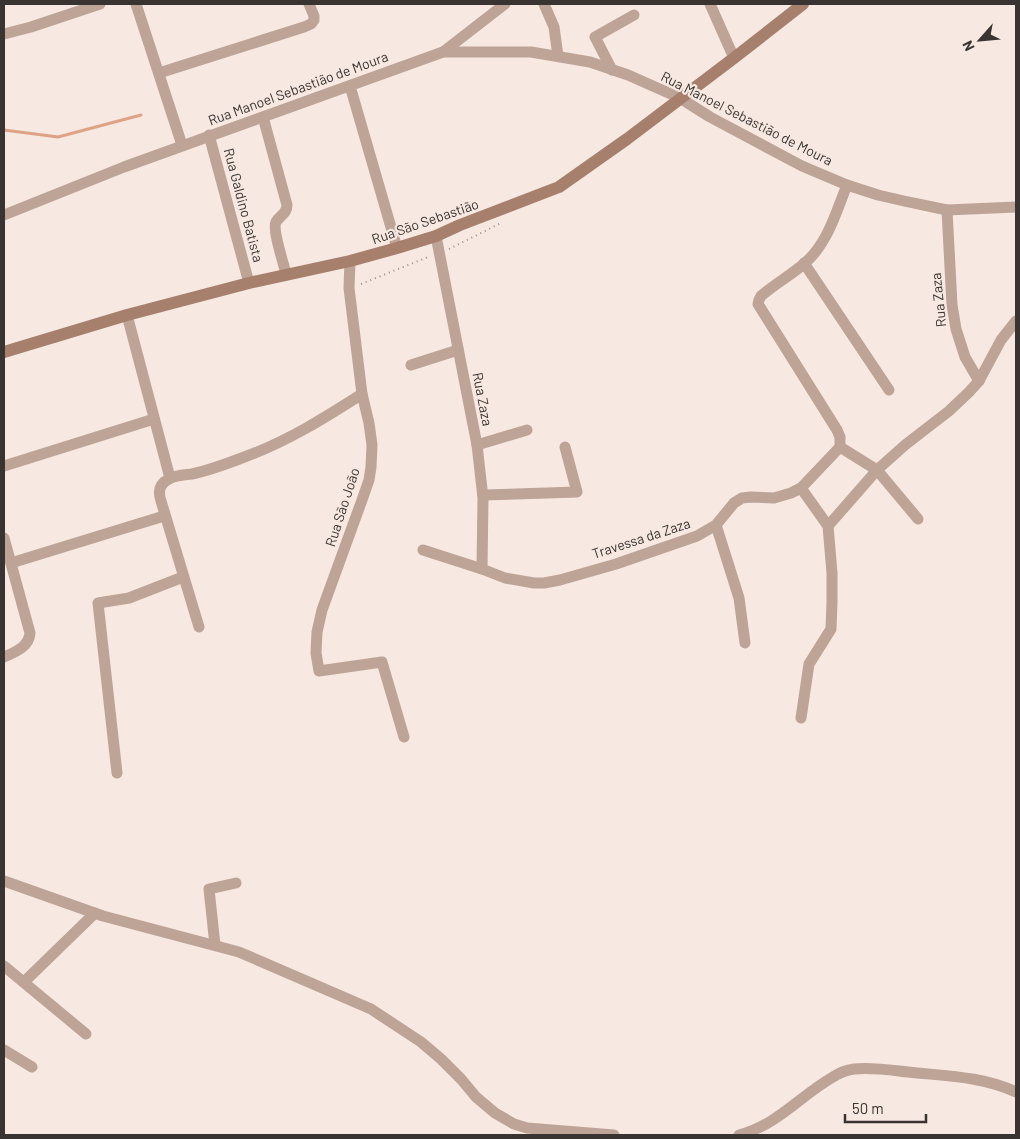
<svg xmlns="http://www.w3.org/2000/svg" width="1020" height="1139" viewBox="0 0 1020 1139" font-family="Barlow,sans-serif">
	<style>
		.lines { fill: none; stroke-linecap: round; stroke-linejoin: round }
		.stream { stroke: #dea386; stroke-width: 3 }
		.path { stroke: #9b918c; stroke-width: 2; stroke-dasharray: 1 4; stroke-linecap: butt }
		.street { stroke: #bea397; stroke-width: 11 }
		.secondary { stroke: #a6806d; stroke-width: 12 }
		.labels { text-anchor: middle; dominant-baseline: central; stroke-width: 4.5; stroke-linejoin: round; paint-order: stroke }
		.street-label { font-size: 14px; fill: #393431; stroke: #f7e8e1 }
	</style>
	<rect width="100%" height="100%" fill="#f7e8e1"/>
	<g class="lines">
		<polyline class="stream" points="4,130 58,137 141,115"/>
		<g class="path">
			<polyline points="449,249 501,223"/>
			<polyline points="361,284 428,257"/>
		</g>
		<g class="street">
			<polyline points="136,4 182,145"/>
			<polyline points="544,4 554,27 558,56"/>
			<polyline points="710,4 734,58"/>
			<polyline points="4,34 31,27 100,4"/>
			<polyline points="443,52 505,4"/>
			<polyline points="612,70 595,37 634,15"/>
			<polyline points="159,73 304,27 311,24 314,20 314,16 309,4"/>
			<polyline points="350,86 397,248"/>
			<path d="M 263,117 L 287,205 C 287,214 280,215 276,222 C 272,230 284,264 286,274"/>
			<polyline points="209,135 249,283"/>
			<polyline points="947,210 952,305 956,329 965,357 979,381"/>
			<polyline points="4,215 124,167 443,52 531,52 590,62 628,75 680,98 710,117 802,166 847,185 878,195 904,201 947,210 1016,207"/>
			<polyline points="436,236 477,445 483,498 482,569"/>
			<polyline points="350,261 349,288 362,394 369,423 372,445 371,467 369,480 362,500 322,610 317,632 316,653 319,671 382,662 404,737"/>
			<polyline points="804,263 889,390"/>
			<polyline points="127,315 170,478"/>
			<polyline points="411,365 458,350"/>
			<polyline points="477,445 527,430"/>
			<path d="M 840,447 L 840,437 L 837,430 L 758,304 L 759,300 L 761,296 C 775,284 791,275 805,263 C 828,243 836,212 847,185"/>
			<polyline points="840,447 877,470 918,519"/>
			<polyline points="4,466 154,419"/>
			<polyline points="801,488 828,526 832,573 832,602 831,629 809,664 801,718"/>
			<polyline points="483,495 577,492 565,447"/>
			<polyline points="716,525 739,598 745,643"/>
			<polyline points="828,526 877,470 905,445 949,411 969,392 979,381 1001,340 1016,321"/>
			<path d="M 4,538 L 30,633 C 29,647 15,652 4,657"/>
			<polyline points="423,550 482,569 505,578 534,583 544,583 560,580 616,564 697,536 716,525 734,503 742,498 751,497 774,498 791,493 801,488 840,447"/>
			<polyline points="11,563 164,516"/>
			<path d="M 199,627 L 161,501 C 158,492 159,484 169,479 C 176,475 185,475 192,474 C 211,470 229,463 247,456 C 288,441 326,417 362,394"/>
			<polyline points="117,773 98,603 129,598 183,577"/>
			<polyline points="4,881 103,916 239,952 371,1009 421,1042 441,1059 461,1079 476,1097 495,1113 514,1124 527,1128 614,1135"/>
			<polyline points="215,945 209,889 236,883"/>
			<polyline points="4,966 86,1034"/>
			<polyline points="24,982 95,913"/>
			<polyline points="4,1050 32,1067"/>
			<path d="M 739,1135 C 776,1126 801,1095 833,1077 C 839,1073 847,1070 854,1069 C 872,1067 890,1070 908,1072 C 944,1076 982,1076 1016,1092"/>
		</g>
		<polyline class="secondary" points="4,352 127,315 249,283 350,261 397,248 436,236 460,225 559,187 627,139 734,58 803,4"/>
	</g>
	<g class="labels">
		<g class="street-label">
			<text transform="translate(298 88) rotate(-20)">Rua Manoel Sebastião de Moura</text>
			<text transform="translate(747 118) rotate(27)">Rua Manoel Sebastião de Moura</text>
			<text transform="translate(244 205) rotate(75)">Rua Galdino Batista</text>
			<text transform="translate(425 221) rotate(-19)">Rua São Sebastião</text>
			<text transform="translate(938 300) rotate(-96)">Rua Zaza</text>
			<text transform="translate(483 399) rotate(79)">Rua Zaza</text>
			<text transform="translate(342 507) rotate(-72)">Rua São João</text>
			<text transform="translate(641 538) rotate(-18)">Travessa da Zaza</text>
		</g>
	</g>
	<rect width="1020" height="1139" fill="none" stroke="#393431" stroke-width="10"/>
	<g transform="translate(980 40) rotate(243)" stroke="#f7e8e1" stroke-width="4" paint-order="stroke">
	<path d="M0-4L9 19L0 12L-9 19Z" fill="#393431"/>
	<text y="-8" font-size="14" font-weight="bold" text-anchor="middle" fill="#393431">N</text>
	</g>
	<path d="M845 1114v8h81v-8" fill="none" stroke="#393431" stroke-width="2.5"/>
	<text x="852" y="1114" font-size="15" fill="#393431" stroke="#f7e8e1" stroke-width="4" paint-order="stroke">50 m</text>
</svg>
